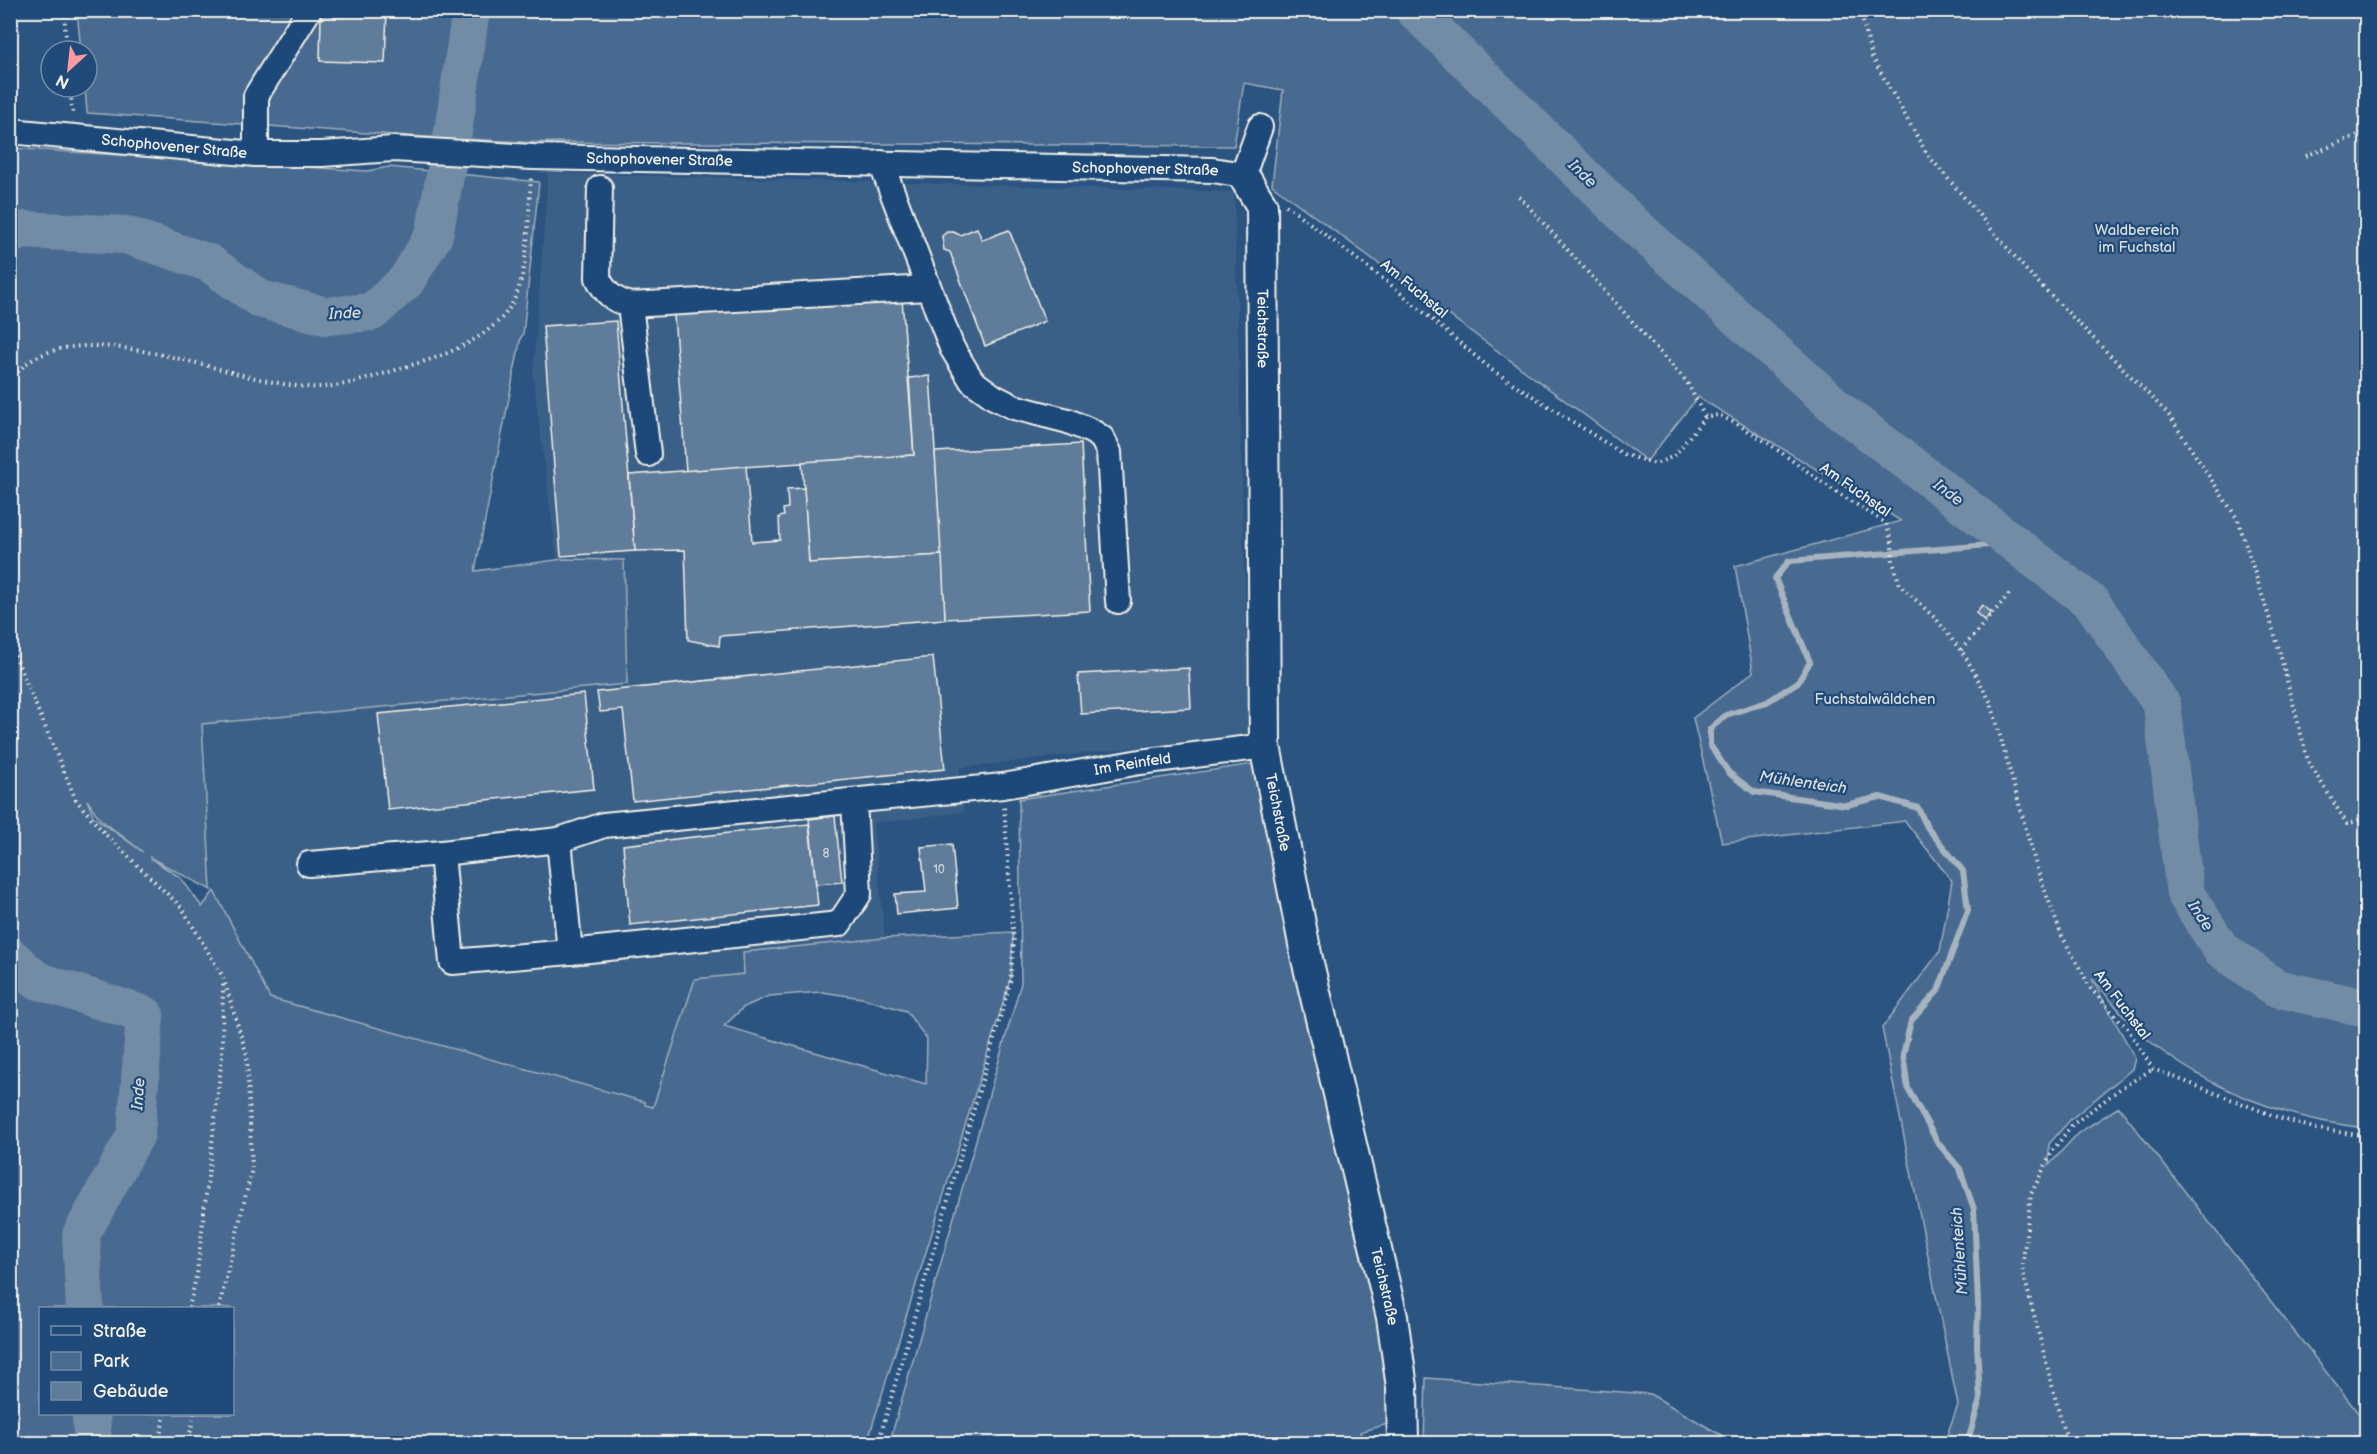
<svg xmlns="http://www.w3.org/2000/svg" width="2377" height="1454" viewBox="0 0 2377 1454" font-family="'Balsamiq Sans',sans-serif">
	<style>
		.built { fill: #3b6088 }
		.green { fill: #496b90; stroke: #9eaebc; stroke-width: 1.5; fill-rule: evenodd }
		.lines { fill: none; stroke-linecap: round; stroke-linejoin: round }
		.stream { stroke: #a7b4c0; stroke-width: 6 }
		.river { stroke: #738ca6; stroke-width: 38 }
		.building { fill: #5e7b9a; stroke: #f4f1e8; stroke-width: 1.5 }
		.minor-casing { stroke: #f4f1e8; stroke-width: 28 }
		.major-casing { stroke: #f4f1e8; stroke-width: 34 }
		.path { stroke: #f4f1e8; stroke-width: 4; stroke-dasharray: 1.5 4.5; stroke-linecap: butt }
		.minor { stroke: #1f4a7a; stroke-width: 24 }
		.major { stroke: #1f4a7a; stroke-width: 30 }
		.labels { text-anchor: middle; dominant-baseline: central; stroke-width: 4.5; stroke-linejoin: round; paint-order: stroke }
		.number-label { font-size: 12px; fill: #ced4d4 }
		.street-label { font-size: 15px; fill: #f4f1e8; stroke: #1f4a7a }
		.park-label { font-size: 15px; fill: #dadddb; stroke: #1f4a7a }
		.water-label { font-size: 16px; font-style: italic; fill: #dadddb; stroke: #1f4a7a }
	</style>
	<rect width="100%" height="100%" fill="#2c5481"/>
	<filter id="ink" filterUnits="userSpaceOnUse"><feTurbulence type="fractalNoise" baseFrequency=".0167" numOctaves="2"/><feDisplacementMap in="SourceGraphic" scale="12" xChannelSelector="R" yChannelSelector="G"/><feConvolveMatrix kernelMatrix="1 2 1 2 8 2 1 2 1" color-interpolation-filters="sRGB"/></filter>
	<g filter="url(#ink)">
		<polygon class="built" points="548,173 1234,192 1249,734 959,768 964,812 873,823 885,938 743,952 744,974 695,979 653,1107 272,1008 211,890 202,724 627,684 624,560 557,559 533,376"/>
		<g class="green">
			<path d="M 77,11 L 2366,11 L 2366,1128 C 2289,1120 2209,1090 2148,1040 C 2127,1023 2110,998 2092,979 L 2135,1058 L 2132,1069 L 2070,1120 L 2049,1144 L 2049,1165 L 2078,1133 L 2119,1107 L 2366,1423 L 2366,1443 L 1944,1443 L 1958,1405 L 1882,1028 L 1940,951 L 1952,881 L 1905,821 L 1722,843 L 1693,718 L 1753,672 L 1735,566 L 1901,521 L 1698,397 L 1647,461 L 1272,185 L 1283,90 L 1244,83 L 1234,146 L 523,142 L 409,136 L 87,113 L 85,87 L 87,87 L 87,51 L 81,51 Z"/>
			<path d="M 10,148 L 367,171 L 389,167 L 539,182 L 523,335 L 521,337 L 475,571 L 563,559 L 624,560 L 627,684 L 202,724 L 211,890 L 149,857 L 181,878 L 202,907 L 214,891 L 270,998 L 645,1102 L 645,1105 L 653,1107 L 695,979 L 744,974 L 743,952 L 885,938 L 1013,932 L 1011,977 L 867,1443 L 11,1443 ZM 87,800 L 100,819 L 143,852 L 94,817 ZM 822,992 L 862,998 L 906,1011 L 927,1039 L 926,1084 L 724,1026 L 744,1007 L 769,996 ZM 40,1308 L 232,1308 L 232,1414 L 40,1414 Z"/>
			<polygon points="1253,764 1327,1106 1383,1342 1388,1424 1360,1432 1363,1444 889,1444 1021,983 1019,799"/>
			<polygon points="1426,1378 1650,1394 1735,1443 1424,1443"/>
		</g>
		<g class="lines">
			<polyline class="stream" points="1967,1444 1980,1399 1977,1345 1978,1304 1974,1209 1960,1169 1938,1143 1908,1089 1903,1055 1911,1021 1938,991 1968,910 1963,871 1927,827 1918,808 1880,797 1846,805 1754,792 1729,773 1710,745 1710,729 1726,715 1767,702 1798,682 1810,662 1775,578 1789,561 2014,543"/>
			<g class="river">
				<polyline points="1414,10 1635,226 1842,412 2092,603 2162,705 2185,893 2221,949 2276,988 2361,1007 2366,1006"/>
				<polyline points="10,235 23,230 126,235 209,263 260,299 326,316 372,312 406,281 434,235 453,132 471,10"/>
				<polyline points="10,956 36,980 145,1015 136,1134 81,1235 85,1308"/>
				<polyline points="91,1414 93,1444"/>
			</g>
		</g>
		<g class="building">
			<polygon points="343,10 387,10 385,63 320,61 321,15 343,16"/>
			<polygon points="977,228 982,240 1009,230 1045,321 985,346 950,252 944,250 942,236 947,232 953,232 960,235"/>
			<polygon points="902,299 914,455 686,471 674,315"/>
			<polygon points="616,321 635,551 561,556 543,326"/>
			<polygon points="930,376 942,555 809,563 802,462 914,455 909,378"/>
			<polygon points="1081,444 1090,611 945,619 935,452"/>
			<polygon points="746,466 752,542 780,540 779,517 784,516 783,509 788,508 787,489 804,488 809,563 942,555 945,619 720,636 719,646 688,640 685,550 635,551 629,475"/>
			<polygon points="1982,605 1991,612 1985,621 1976,613"/>
			<polygon points="933,657 945,769 633,801 623,710 600,712 597,692"/>
			<polygon points="1189,668 1191,708 1081,714 1078,674"/>
			<polygon points="584,694 594,789 388,810 378,714"/>
			<polygon points="835,816 842,882 816,884 809,819"/>
			<polygon points="809,824 818,905 630,925 623,845"/>
			<polygon points="952,844 958,908 897,914 895,894 926,892 921,847"/>
		</g>
		<g class="lines">
			<g class="minor-casing">
				<g id="minor">
					<path id="s1" d="M 10,131 L 256,154 L 322,154 L 393,149 L 533,157 L 1213,170 L 1243,175 L 1260,127"/>
					<polyline points="256,154 256,96 309,10"/>
					<polyline points="881,163 952,348 972,381 994,397 1014,407 1068,421 1091,431 1102,438 1109,452 1118,601"/>
					<path d="M 600,188 L 598,278 C 605,293 613,300 630,305 L 928,288"/>
					<polyline points="630,305 648,454"/>
					<polyline points="442,853 452,962 570,952 559,840"/>
					<path id="s2" d="M 309,864 L 442,853 L 559,840 L 604,825 L 1003,786 L 1140,762 L 1265,746"/>
					<polyline points="570,952 839,924 859,894 854,801"/>
				</g>
			</g>
			<g class="major-casing">
				<g id="major">
					<path id="s3" d="M 1243,175 L 1262,206 L 1265,746 L 1307,959 L 1392,1317 L 1402,1387 L 1403,1444"/>
				</g>
			</g>
			<g class="path">
				<polyline points="64,10 67,51"/>
				<polyline points="1860,10 1872,57 1927,154 2027,271 2168,414 2238,520 2277,642 2308,761 2347,824 2366,818"/>
				<polyline points="70,87 73,115"/>
				<polyline points="2306,156 2366,132"/>
				<polyline points="1519,196 1687,382 1705,417"/>
				<polyline points="1286,205 1391,285 1492,370 1623,454 1656,464 1674,456 1705,417 1719,415 1737,424 1768,443 1833,490 1886,523 1892,543 1893,562 1900,585 1937,620 1965,656 1991,703 2037,869 2061,934 2091,989 2127,1028 2153,1069 2282,1119 2317,1129 2366,1136"/>
				<path d="M 10,381 C 15,376 20,369 26,364 C 92,314 233,383 308,387 C 344,389 381,374 415,364 C 446,356 492,336 510,307 C 530,276 528,215 531,178"/>
				<polyline points="10,644 76,800 105,834 182,908 223,977 247,1055 252,1169 219,1308"/>
				<polyline points="1961,650 2011,592"/>
				<polyline points="189,1308 197,1273 222,1057 223,982"/>
				<polyline points="158,1444 165,1414"/>
				<polyline points="188,1444 194,1414"/>
				<polyline points="878,1444 1010,983 1014,943 1004,806"/>
				<polyline points="2070,1444 2063,1428 2022,1268 2031,1194 2053,1150 2072,1125 2121,1088 2153,1069"/>
			</g>
			<use href="#minor" class="minor"/>
			<use href="#major" class="major"/>
		</g>
	</g>
	<g class="labels">
		<g class="number-label">
			<text x="826" y="853">8</text>
			<text x="939" y="869">10</text>
		</g>
		<g class="street-label">
			<text stroke="none"><textPath href="#s1" startOffset="165">Schophovener Straße</textPath></text>
			<text stroke="none"><textPath href="#s1" startOffset="651">Schophovener Straße</textPath></text>
			<text stroke="none"><textPath href="#s1" startOffset="1137">Schophovener Straße</textPath></text>
			<text transform="translate(1414 289) rotate(40)">Am Fuchstal</text>
			<text stroke="none"><textPath href="#s3" startOffset="159">Teichstraße</textPath></text>
			<text transform="translate(1855 490) rotate(35)">Am Fuchstal</text>
			<text stroke="none"><textPath href="#s2" startOffset="831">Im Reinfeld</textPath></text>
			<text stroke="none"><textPath href="#s3" startOffset="644">Teichstraße</textPath></text>
			<text transform="translate(2122 1005) rotate(53)">Am Fuchstal</text>
			<text stroke="none"><textPath href="#s3" startOffset="1130">Teichstraße</textPath></text>
		</g>
		<g class="park-label">
			<text x="2137" y="230">Waldbereich<tspan x="2137" dy="17">im Fuchstal</tspan></text>
			<text x="1875" y="699">Fuchstalwäldchen</text>
		</g>
		<g class="water-label">
			<text transform="translate(1582 174) rotate(44)">Inde</text>
			<text transform="translate(345 314) rotate(-3)">Inde</text>
			<text transform="translate(1948 493) rotate(37)">Inde</text>
			<text transform="translate(1803 783) rotate(8)">Mühlenteich</text>
			<text transform="translate(2200 916) rotate(57)">Inde</text>
			<text transform="translate(139 1094) rotate(-86)">Inde</text>
			<text transform="translate(1960 1251) rotate(-94)">Mühlenteich</text>
		</g>
	</g>
	<rect width="2377" height="1454" fill="none" stroke="#1f4a7a" stroke-width="36"/>
	<rect x="18" y="18" width="2341" height="1418" fill="none" stroke="#f4f1e8" stroke-width="2" filter="url(#ink)"/>
	<rect x="39" y="1307" width="195" height="108" fill="#1f4a7a" stroke="#748da6" stroke-width="1.5"/>
	<rect x="51" y="1326" width="30" height="9" fill="#1f4a7a" stroke="#748da6" stroke-width="1.5"/>
	<text x="93" y="1337" font-size="18" fill="#f4f1e8">Straße</text>
	<rect x="51" y="1352" width="30" height="18" fill="#496b90" stroke="#748da6" stroke-width="1.5"/>
	<text x="93" y="1367" font-size="18" fill="#f4f1e8">Park</text>
	<rect x="51" y="1382" width="30" height="18" fill="#5e7b9a" stroke="#748da6" stroke-width="1.5"/>
	<text x="93" y="1397" font-size="18" fill="#f4f1e8">Gebäude</text>
	<g transform="translate(69 69) rotate(207)"><circle r="28" fill="#1f4a7a" stroke="#748da6" stroke-width="1.5"/>
	<path d="M0-4.5L10 22L0 15L-10 22Z" fill="#ff9aa2"/>
	<text y="-9" font-size="16" font-weight="bold" text-anchor="middle" fill="#f4f1e8">N</text>
	</g>
</svg>
